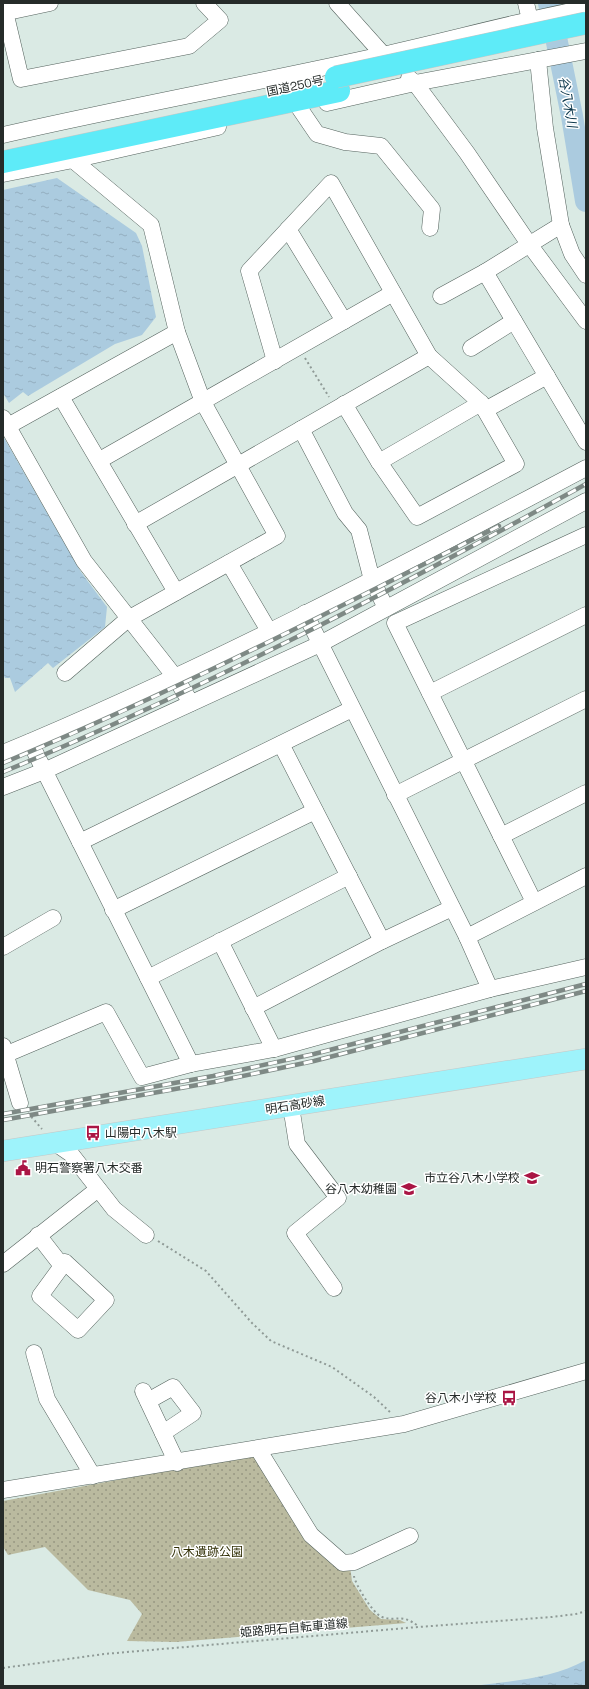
<svg xmlns="http://www.w3.org/2000/svg" width="589" height="1689" viewBox="0 0 589 1689" font-family="'Space Grotesk','Noto Sans JP',sans-serif">
	<style>
		.park { fill: url(#park-dots) }
		.water { fill: url(#water-ripples) }
		.lines { fill: none; stroke-linecap: round; stroke-linejoin: round }
		.river { stroke: #abcbdf; stroke-width: 22 }
		.minor-casing { stroke: #55635e; stroke-width: 17 }
		.major-casing { stroke: #c6c8c7; stroke-width: 22 }
		.highway-casing { stroke: #c6c8c7; stroke-width: 23 }
		.path { stroke: #8f9a96; stroke-width: 2; stroke-dasharray: 2 3; stroke-linecap: butt }
		.minor { stroke: #fff; stroke-width: 16 }
		.major { stroke: #9ef3fb; stroke-width: 21 }
		.highway { stroke: #5eebf8; stroke-width: 22 }
		.rail-casing { stroke: #7e8985; stroke-width: 4.5 }
		.rail { stroke: #fff; stroke-width: 3; stroke-dasharray: 9; stroke-linecap: butt }
		.highway-bridge-casing { stroke: #c6c8c7; stroke-width: 23; stroke-linecap: butt }
		.highway-bridge { stroke: #5eebf8; stroke-width: 22 }
		.labels { text-anchor: middle; dominant-baseline: central; stroke-width: 3; stroke-linejoin: round; paint-order: stroke }
		.street-label { font-size: 12px; fill: #252b29; stroke: #fff }
		.poi-label { font-size: 12px; fill: #252b29; stroke: #fff; text-anchor: end }
		.park-label { font-size: 12px; fill: #312f05; stroke: #fff }
		.water-label { font-size: 13px; font-style: italic; fill: #083449; stroke: #fff }
	</style>
	<defs>
		<pattern id="park-dots" width="8" height="8" patternUnits="userSpaceOnUse"><rect width="8" height="8" fill="#baba9f"/><path d="M2 2h.1M6 6h.1" fill="none" stroke="#979782" stroke-width="1.8" stroke-linecap="round"/></pattern>
		<pattern id="water-ripples" width="26" height="14" patternUnits="userSpaceOnUse"><rect width="26" height="14" fill="#abcbdf"/><path d="M2 4q2-2 4 0t4 0M15 11q2-2 4 0t4 0" fill="none" stroke="#93aebf"/></pattern>
	</defs>
	<rect width="100%" height="100%" fill="#daeae4"/>
	<polygon class="park" points="257,1454 308,1538 350,1566 352,1581 370,1610 381,1619 400,1620 406,1623 176,1642 127,1641 142,1614 130,1600 88,1590 45,1547 8,1555 3,1547 3,1501"/>
	<g class="water">
		<polygon points="57,178 136,233 142,246 156,317 142,335 115,344 28,396 23,392 9,403 3,393 3,190"/>
		<polygon points="3,436 81,572 107,607 105,627 53,668 48,663 15,692 10,678 5,678 3,674"/>
		<path d="M 586,1660 L 586,1686 L 473,1686 C 511,1681 552,1679 586,1660 Z"/>
	</g>
	<g class="lines">
		<polyline class="river" points="549,3 572,116 586,201"/>
		<g class="minor-casing">
			<g id="minor">
				<polyline points="3,3 21,79 189,46 220,20 204,3"/>
				<polyline points="337,3 388,60"/>
				<polyline points="526,3 530,20"/>
				<polyline points="3,13 50,3"/>
				<polyline points="538,60 545,128 561,225 572,254 586,275"/>
				<polyline points="409,78 415,83 467,153 529,244 586,321"/>
				<polyline points="327,103 415,83 586,51"/>
				<polyline points="300,109 317,134 345,142 381,146 432,209 430,228"/>
				<path d="M 3,135 C 129,106 256,83 382,55 C 450,40 518,21 586,8"/>
				<polyline points="3,174 73,160 218,127"/>
				<polyline points="561,225 485,272 586,442"/>
				<polyline points="288,229 344,321"/>
				<polyline points="441,296 485,272"/>
				<polyline points="471,348 514,321"/>
				<polyline points="275,361 249,271 331,183 429,356 481,403 516,464 417,517 379,462 344,404"/>
				<polyline points="61,397 176,592"/>
				<polyline points="485,410 547,376"/>
				<polyline points="3,418 84,561 175,677 191,703"/>
				<polyline points="8,426 177,332"/>
				<polyline points="301,429 345,513 359,530 372,580 386,608"/>
				<polyline points="100,460 393,293"/>
				<polyline points="379,462 481,403"/>
				<polyline points="135,524 429,356"/>
				<polyline points="229,563 269,631"/>
				<polyline points="305,613 467,937 490,989"/>
				<polyline points="65,673 128,619 277,536 203,402 177,332 151,225 73,160"/>
				<polyline points="430,693 586,615"/>
				<polyline points="30,742 191,1064"/>
				<polyline points="281,744 382,941"/>
				<path d="M 3,753 C 203,670 395,569 586,468"/>
				<polyline points="3,787 44,771 320,644 586,501"/>
				<polyline points="395,795 586,699"/>
				<polyline points="501,836 586,793"/>
				<polyline points="80,842 352,709"/>
				<polyline points="534,902 395,623 586,535"/>
				<polyline points="113,910 315,811"/>
				<polyline points="467,937 586,876"/>
				<polyline points="220,941 274,1049"/>
				<polyline points="3,947 53,918"/>
				<polyline points="148,978 349,876"/>
				<polyline points="253,1008 382,941 452,908"/>
				<polyline points="3,1046 20,1103"/>
				<polyline points="7,1054 106,1012 142,1077 191,1064 274,1049 490,989 586,967"/>
				<polyline points="291,1106 297,1144 338,1198 295,1233 334,1288"/>
				<polyline points="55,1143 71,1154 114,1209 146,1235"/>
				<polyline points="38,1235 62,1266 65,1262 106,1300 78,1330 40,1296 62,1266"/>
				<polyline points="3,1264 98,1189"/>
				<polyline points="34,1353 47,1399 93,1476"/>
				<polyline points="143,1391 177,1463"/>
				<polyline points="148,1401 173,1387 193,1413 163,1433"/>
				<polyline points="258,1449 311,1535 343,1563 354,1562 410,1536"/>
				<polyline points="3,1490 404,1424 586,1371"/>
			</g>
		</g>
		<g class="major-casing">
			<polyline id="major" points="3,1151 586,1059"/>
		</g>
		<g class="highway-casing">
			<polyline id="highway" points="3,162 339,91"/>
		</g>
		<g class="path">
			<polyline points="305,358 329,397"/>
			<polyline points="28,1113 42,1129"/>
			<polyline points="158,1241 206,1271 252,1323 271,1341 332,1367 374,1397 391,1413"/>
			<path d="M 354,1576 C 355,1584 373,1614 382,1617 C 398,1622 401,1613 418,1626"/>
			<polyline points="3,1668 104,1654 418,1627 552,1617 576,1614 586,1611"/>
		</g>
		<use href="#minor" class="minor"/>
		<use href="#major" class="major"/>
		<use href="#highway" class="highway"/>
		<g class="rail-casing">
			<g id="rail">
				<path d="M 3,763 C 172,693 336,609 499,526"/>
				<path d="M 3,772 C 203,689 396,589 586,484"/>
				<polyline points="3,1114 213,1076 314,1054 586,984"/>
				<polyline points="3,1120 214,1082 314,1061 586,991"/>
			</g>
		</g>
		<use href="#rail" class="rail"/>
		<g class="highway-bridge-casing">
			<polyline id="highway-bridge" points="336,77 586,23"/>
		</g>
		<use href="#highway-bridge" class="highway-bridge"/>
	</g>
	<defs>
		<g id="bus-bare" transform="scale(1.2)"><path d="M-5-6H5V4H4V6H2V4H-2V6H-4V4H-5ZM-3.5-4V0h7V-4ZM-3.5 1.2v1.5H-2V1.2ZM2 1.2v1.5H3.5V1.2Z" fill="#aa1544" stroke="#fff" stroke-width="2.5" paint-order="stroke"/></g>
		<g id="civic-bare" transform="scale(1.2)"><path d="M-.6-6.5H3V-4.5H.6V-3L4-1V1h2V6H-6V1h2V-1L-.6-3ZM-1.2 2.5V6h2.4V2.5Z" fill="#aa1544" stroke="#fff" stroke-width="2.5" paint-order="stroke"/></g>
		<g id="school-bare" transform="scale(1.2)"><path d="M0-5L7-2L0 1L-7-2ZM-4 1L0 2.5L4 1V4Q0 6-4 4Z" fill="#aa1544" stroke="#fff" stroke-width="2.5" paint-order="stroke"/></g>
	</defs>
	<g fill-rule="evenodd">
		<use href="#bus-bare" x="93" y="1133"/>
		<use href="#civic-bare" x="23" y="1168"/>
		<use href="#school-bare" x="532" y="1178"/>
		<use href="#school-bare" x="409" y="1189"/>
		<use href="#bus-bare" x="509" y="1398"/>
	</g>
	<g class="labels">
		<g class="street-label">
			<text transform="translate(295 86) rotate(-12)">国道250号</text>
			<text transform="translate(295 1105) rotate(-9)">明石高砂線</text>
			<text transform="translate(294 1628) rotate(-5)">姫路明石自転車道線</text>
		</g>
		<g class="poi-label">
			<text x="105" y="1133" text-anchor="start">山陽中八木駅</text>
			<text x="35" y="1168" text-anchor="start">明石警察署八木交番</text>
			<text x="520" y="1178">市立谷八木小学校</text>
			<text x="397" y="1189">谷八木幼稚園</text>
			<text x="497" y="1398">谷八木小学校</text>
		</g>
		<g class="park-label">
			<text x="207" y="1552">八木遺跡公園</text>
		</g>
		<g class="water-label">
			<text transform="translate(568 102) rotate(80)">谷八木川</text>
		</g>
	</g>
	<rect width="589" height="1689" fill="none" stroke="#252b29" stroke-width="8"/>
</svg>
